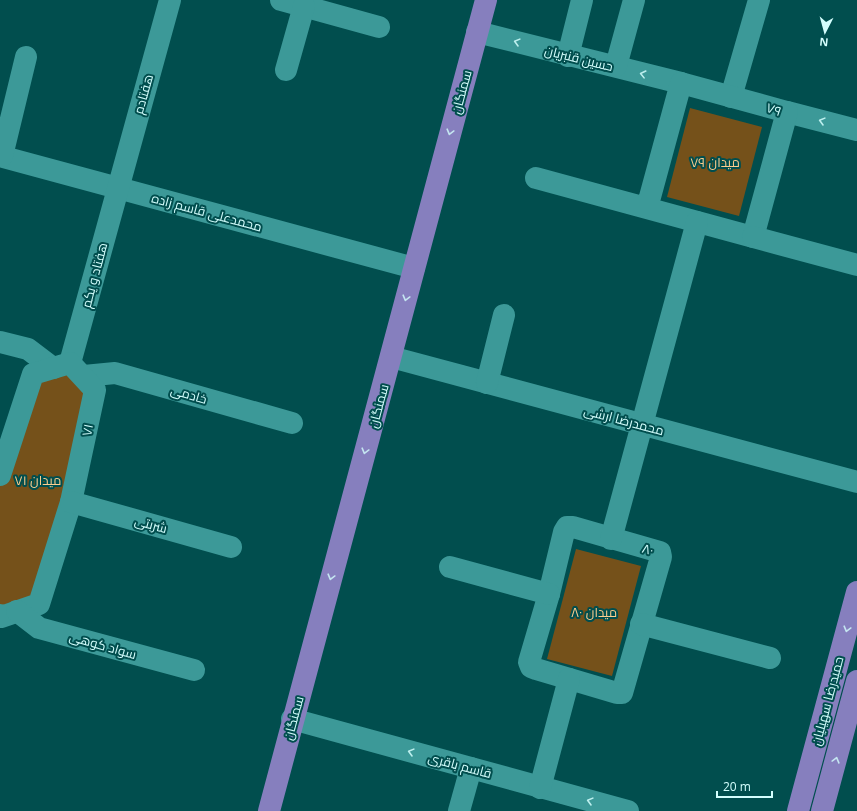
<svg xmlns="http://www.w3.org/2000/svg" width="857" height="811" viewBox="0 0 857 811" font-family="'Open Sans',Cairo,sans-serif">
	<style>
		.green { fill: #75511a }
		.lines { fill: none; stroke-linecap: round; stroke-linejoin: round }
		.minor { stroke: #3c9998; stroke-width: 22 }
		.major { stroke: #867fbe; stroke-width: 22 }
		.oneway { stroke: #bdefee }
		.oneway2 { stroke: #c4e5f0 }
		.labels { text-anchor: middle; dominant-baseline: central; stroke-width: 4; stroke-linejoin: round; paint-order: stroke }
		.street-label { font-size: 13px; fill: #d4fefd; stroke: #014e4e }
		.park-label { font-size: 13px; fill: #fece8f; stroke: #014e4e }
	</style>
	<rect width="100%" height="100%" fill="#014e4e"/>
	<g class="green">
		<polygon points="690,108 762,127 739,216 667,197"/>
		<polygon points="70,363 95,390 39,604 0,615 0,475 33,374"/>
		<polygon points="576,549 641,566 612,676 547,659"/>
	</g>
	<g class="lines">
		<g class="minor">
			<polyline points="281,0 379,27"/>
			<polyline points="477,32 681,83"/>
			<polyline points="568,56 582,0"/>
			<polyline points="616,66 634,0"/>
			<polyline points="286,70 304,6"/>
			<polyline points="731,97 759,0"/>
			<polyline points="787,112 857,130"/>
			<polyline points="0,156 414,268"/>
			<polyline points="2,156 26,57"/>
			<polyline points="536,178 753,237 787,112 681,83 647,208"/>
			<polyline points="753,237 857,265"/>
			<polyline points="0,342 28,349 53,368"/>
			<polyline points="391,357 857,482"/>
			<polyline points="70,363 170,0"/>
			<polyline points="84,376 115,373 292,423"/>
			<polyline points="487,383 504,315"/>
			<polyline points="0,475 33,374 70,363 95,390 71,502 39,604 1,617 0,615"/>
			<polyline points="71,502 231,547"/>
			<polygon points="567,527 573,527 660,552 661,557 622,693 617,693 536,669 531,667 529,662 549,594 564,532"/>
			<polyline points="611,539 697,222"/>
			<polyline points="450,567 549,594"/>
			<polyline points="17,611 39,628 194,670"/>
			<polyline points="641,624 770,658"/>
			<polyline points="292,719 628,811"/>
			<polyline points="540,788 569,679"/>
			<polyline points="459,811 471,768"/>
		</g>
		<g class="major">
			<polyline points="269,811 486,0"/>
			<polyline points="798,811 857,592"/>
			<polyline points="822,811 857,681"/>
		</g>
	</g>
	<defs><path id="oneway-chevron" d="M-2-3.5L2.5 0L-2 3.5" fill="none" stroke-width="1.6" stroke-linecap="round" stroke-linejoin="round"/></defs>
	<g class="oneway">
		<use href="#oneway-chevron" transform="translate(517 42) rotate(-165)"/>
		<use href="#oneway-chevron" transform="translate(643 74) rotate(-166)"/>
		<use href="#oneway-chevron" transform="translate(822 121) rotate(-165)"/>
		<use href="#oneway-chevron" transform="translate(411 752) rotate(-165)"/>
		<use href="#oneway-chevron" transform="translate(590 801) rotate(-165)"/>
	</g>
	<g class="oneway2">
		<use href="#oneway-chevron" transform="translate(450 132) rotate(105)"/>
		<use href="#oneway-chevron" transform="translate(406 298) rotate(105)"/>
		<use href="#oneway-chevron" transform="translate(365 451) rotate(105)"/>
		<use href="#oneway-chevron" transform="translate(331 577) rotate(105)"/>
		<use href="#oneway-chevron" transform="translate(847 629) rotate(105)"/>
		<use href="#oneway-chevron" transform="translate(836 760) rotate(-75)"/>
	</g>
	<g class="labels">
		<g class="street-label">
			<text transform="translate(579 58) rotate(14)">حسین قنبریان</text>
			<text transform="translate(461 92) rotate(-75)">سمنگان</text>
			<text transform="translate(143 94) rotate(-74)">هفتادم</text>
			<text transform="translate(774 109) rotate(19)">۷۹</text>
			<text transform="translate(207 212) rotate(15)">محمدعلی قاسم زاده</text>
			<text transform="translate(94 275) rotate(-75)">هفتاد و یکم</text>
			<text transform="translate(189 394) rotate(16)">خادمی</text>
			<text transform="translate(378 406) rotate(-75)">سمنگان</text>
			<text transform="translate(624 420) rotate(15)">محمدرضا ارشی</text>
			<text transform="translate(87 430) rotate(-78)">۷۱</text>
			<text transform="translate(151 524) rotate(15)">شربتی</text>
			<text transform="translate(648 549) rotate(15)">۸۰</text>
			<text transform="translate(103 645) rotate(16)">سواد کوهی</text>
			<text transform="translate(827 701) rotate(-75)">حمیدرضا سهیلیان</text>
			<text transform="translate(293 718) rotate(-75)">سمنگان</text>
			<text transform="translate(460 765) rotate(15)">قاسم باقری</text>
		</g>
		<g class="park-label">
			<text x="715" y="162">میدان ۷۹</text>
			<text x="38" y="480">میدان ۷۱</text>
			<text x="594" y="612">میدان ۸۰</text>
		</g>
	</g>
	<g transform="translate(825 32) rotate(186)" stroke="#014e4e" stroke-width="3" paint-order="stroke">
	<path d="M0-3L7 15L0 10L-7 15Z" fill="#d4fefd"/>
	<text y="-6" font-size="11" font-weight="bold" text-anchor="middle" fill="#d4fefd">N</text>
	</g>
	<path d="M717 791v6h55v-6" fill="none" stroke="#d4fefd" stroke-width="2"/>
	<text x="723" y="791" font-size="12" fill="#d4fefd" stroke="#014e4e" stroke-width="3" paint-order="stroke">20 m</text>
</svg>
